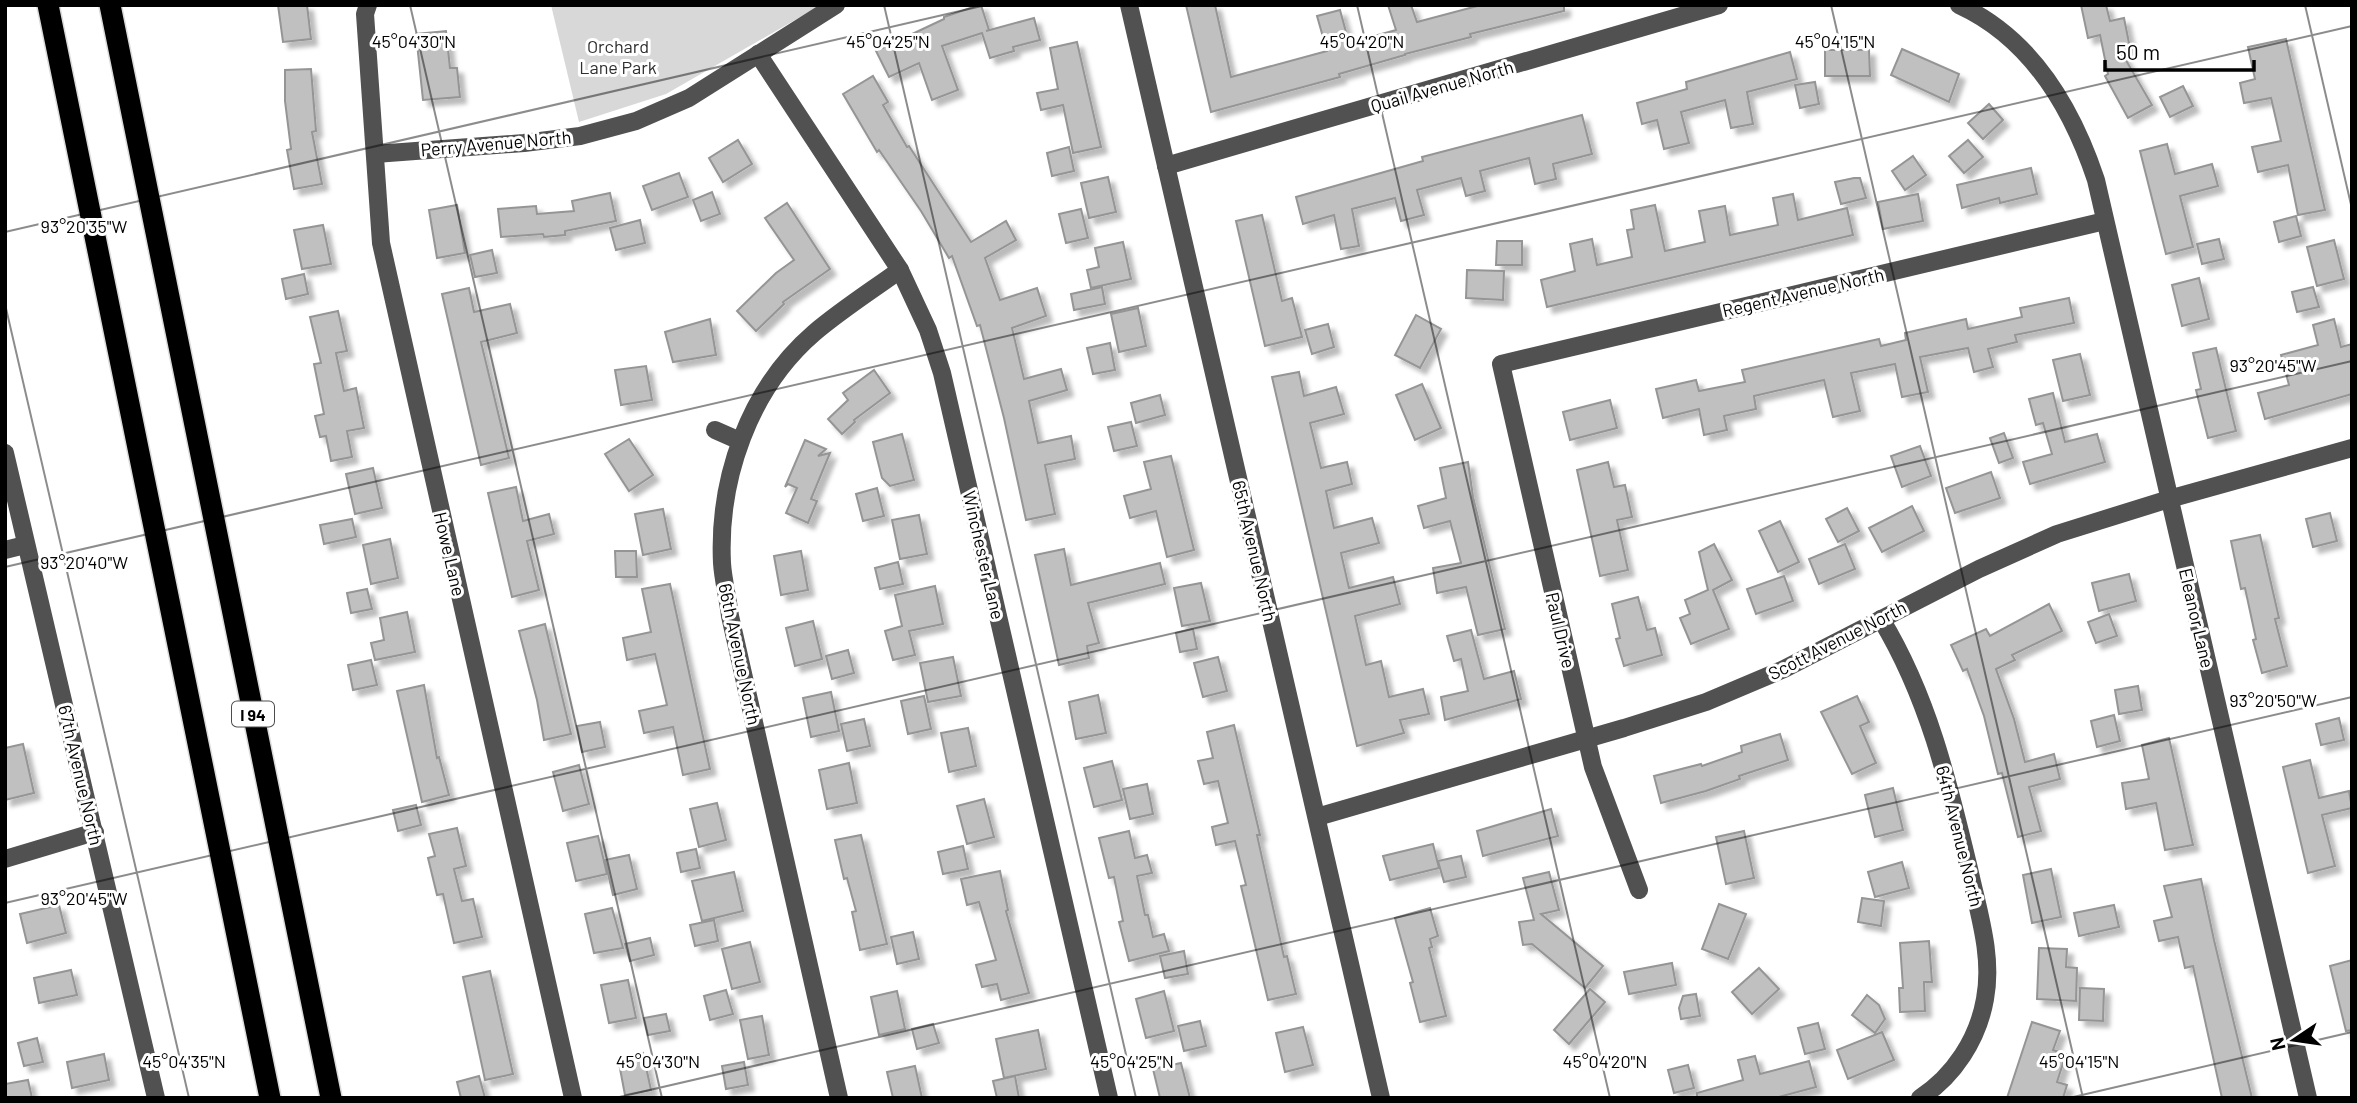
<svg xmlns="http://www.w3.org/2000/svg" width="2357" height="1103" viewBox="0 0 2357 1103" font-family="Barlow,sans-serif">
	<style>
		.green { fill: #d8d8d8 }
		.building { fill: #c0c0c0; stroke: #959595; stroke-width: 2; filter: url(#shadow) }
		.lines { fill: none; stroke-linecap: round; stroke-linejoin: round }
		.highway-casing { stroke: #dbdbdb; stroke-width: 24 }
		.minor { stroke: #515151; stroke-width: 18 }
		.highway { stroke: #000; stroke-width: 21 }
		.ticks { fill: none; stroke: #000; stroke-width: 2; stroke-opacity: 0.45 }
		.labels { text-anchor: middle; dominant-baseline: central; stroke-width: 6; stroke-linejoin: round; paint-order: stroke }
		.shield { fill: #fff; stroke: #4c4c4c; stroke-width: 2 }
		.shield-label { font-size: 16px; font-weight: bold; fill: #000 }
		.park-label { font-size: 18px; fill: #2f2f2f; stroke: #fff }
		.street-label { font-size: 18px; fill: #000; stroke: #fff }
		.ticks-label { font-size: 18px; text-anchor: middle; fill: #000; stroke: #fff; stroke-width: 6; stroke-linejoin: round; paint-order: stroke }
	</style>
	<defs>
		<filter id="shadow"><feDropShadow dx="6" dy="6" stdDeviation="2" flood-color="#0004"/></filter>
	</defs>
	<rect width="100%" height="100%" fill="#fff"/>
	<polygon class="green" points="551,5 821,5 666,94 579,122"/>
	<g class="building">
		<polygon points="278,5 307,5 311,39 283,42"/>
		<polygon points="979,5 981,5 989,30 986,31 1034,18 1040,40 1013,47 1014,51 990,58 982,33 942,46 958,90 932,100 919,63 889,77 876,51 944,19 944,17"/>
		<polygon points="1186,5 1215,5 1231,77 1327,51 1317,16 1340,10 1349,43 1396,30 1388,5 1411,5 1417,22 1481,5 1564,5 1564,11 1470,34 1471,37 1405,54 1405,55 1339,74 1340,77 1211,112"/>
		<polygon points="2081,5 2106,5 2110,21 2124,18 2130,48 2120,50 2152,105 2128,118 2105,76 2108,74 2100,35 2088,38"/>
		<polygon points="446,31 450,68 457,68 460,97 423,100 416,34"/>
		<polygon points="2286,39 2325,210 2298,215 2288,165 2258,172 2252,147 2281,141 2271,98 2244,103 2240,83 2255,79 2248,47"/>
		<polygon points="1077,42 1101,147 1073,153 1063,105 1041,110 1037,93 1058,89 1050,48"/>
		<polygon points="1902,49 1959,74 1949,102 1891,75"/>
		<polygon points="1825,50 1869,50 1870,76 1825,76"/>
		<polygon points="1790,52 1797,79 1747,92 1753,124 1731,128 1725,100 1681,112 1689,143 1664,149 1657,120 1642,124 1637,103 1687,89 1686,82"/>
		<polygon points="311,69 316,131 312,132 322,184 294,189 287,150 291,149 285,101 285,70"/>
		<polygon points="873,76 888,102 883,105 907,147 909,146 971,242 1006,221 1016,240 985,258 1000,300 1037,288 1046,316 1012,328 1024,379 1061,369 1067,390 1029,401 1038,443 1071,436 1075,459 1045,465 1055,514 1026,520 1004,418 980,325 977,326 952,256 949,258 921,211 879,150 877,152 843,94"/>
		<polygon points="1815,82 1819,104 1800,108 1795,85"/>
		<polygon points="2183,86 2193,106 2170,117 2160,97"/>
		<polygon points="1989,104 2003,120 1983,139 1968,123"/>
		<polygon points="1582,115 1592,154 1553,164 1556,179 1535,184 1529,158 1480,171 1485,191 1466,196 1461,178 1417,190 1424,215 1401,221 1395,198 1352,209 1359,246 1341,249 1334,215 1303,224 1296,197 1423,161 1422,157"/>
		<polygon points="738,140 752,164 723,182 709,158"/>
		<polygon points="1968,140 1983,157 1964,173 1949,156"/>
		<polygon points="2167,144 2175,174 2212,164 2218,186 2180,196 2193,247 2166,254 2140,151"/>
		<polygon points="1069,147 1074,171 1052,176 1047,153"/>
		<polygon points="1913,156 1926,175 1905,190 1892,171"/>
		<polygon points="2031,168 2037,194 2000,203 1999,198 1962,208 1957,185"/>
		<polygon points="679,173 688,197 652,210 643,186"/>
		<polygon points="1108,177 1116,212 1089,218 1081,183"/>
		<polygon points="1854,178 1860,178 1866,198 1841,204 1835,182"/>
		<polygon points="712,192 720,214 701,221 693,200"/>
		<polygon points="610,193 616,221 565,231 565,235 544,237 543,234 501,237 498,209 536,206 537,214 574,211 572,201"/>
		<polygon points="1793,194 1798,220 1847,208 1853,235 1547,307 1541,280 1575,271 1570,244 1592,239 1597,265 1632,257 1627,230 1634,229 1631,210 1655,205 1665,251 1705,242 1699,211 1725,206 1730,235 1778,225 1773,198"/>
		<polygon points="1918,194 1923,221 1883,229 1878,202"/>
		<polygon points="787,203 830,269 783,302 784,304 756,331 737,311 776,273 794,260 765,218"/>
		<polygon points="457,205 465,253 437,258 429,210"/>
		<polygon points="1081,209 1088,238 1066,243 1059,214"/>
		<polygon points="1262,215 1282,301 1292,298 1302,337 1265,346 1236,221"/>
		<polygon points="2296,216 2301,236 2279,242 2274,222"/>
		<polygon points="640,220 645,243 616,250 610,228"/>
		<polygon points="323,225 331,264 302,269 294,230"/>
		<polygon points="2219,239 2224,259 2202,264 2197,244"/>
		<polygon points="2334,240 2344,279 2317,286 2307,247"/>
		<polygon points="1497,241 1522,241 1522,265 1496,265"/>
		<polygon points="1123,242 1131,279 1091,288 1087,270 1099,267 1095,248"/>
		<polygon points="492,250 497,273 475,277 470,255"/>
		<polygon points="1467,270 1504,271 1503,300 1466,298"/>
		<polygon points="304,274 308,294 286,299 282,279"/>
		<polygon points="2199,278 2209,319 2182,326 2172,285"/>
		<polygon points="1102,287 1105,304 1074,310 1071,294"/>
		<polygon points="2313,287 2319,307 2297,312 2292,292"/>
		<polygon points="469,288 474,312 510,304 517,333 481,342 509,458 481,465 442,294"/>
		<polygon points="2069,298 2074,323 2015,335 2017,342 1988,349 1993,367 1974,372 1968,348 1920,357 1928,392 1902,397 1895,364 1851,373 1860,411 1833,417 1824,380 1754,396 1756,409 1724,416 1727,430 1704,435 1699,409 1663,418 1656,389 1696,380 1699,391 1745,382 1742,370 1879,339 1881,346 1906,340 1905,333 1966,319 1968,329 2022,317 2020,308"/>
		<polygon points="1138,308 1146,346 1119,352 1111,314"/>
		<polygon points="338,311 347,351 336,353 344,391 356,388 364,428 347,431 352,457 331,461 326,436 320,437 315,416 324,414 314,364 321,363 310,317"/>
		<polygon points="1416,315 1441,329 1420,368 1395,355"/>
		<polygon points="710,319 716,355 673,362 665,332"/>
		<polygon points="2334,319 2341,347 2352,344 2352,394 2265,419 2258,393 2289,385 2281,355 2318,345 2313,325"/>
		<polygon points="1328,324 1334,347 1312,354 1305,330"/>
		<polygon points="1110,343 1115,370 1093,374 1087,348"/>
		<polygon points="2216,348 2236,431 2208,438 2196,390 2201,389 2193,353"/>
		<polygon points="2080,354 2090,395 2063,401 2053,360"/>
		<polygon points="646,366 652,400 621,405 615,370"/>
		<polygon points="874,370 890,393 854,420 855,422 842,434 828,419 848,400 843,393"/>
		<polygon points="1299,372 1304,396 1336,387 1344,414 1310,423 1321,468 1347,462 1352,484 1326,491 1334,528 1372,518 1379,543 1341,553 1349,588 1393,577 1400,604 1355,616 1366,665 1381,661 1389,697 1423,689 1429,714 1400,720 1404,733 1357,746 1272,377"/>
		<polygon points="1422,384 1441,428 1415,440 1396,395"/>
		<polygon points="2053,393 2065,442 2097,434 2105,462 2030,484 2023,462 2052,454 2043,423 2036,425 2029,399"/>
		<polygon points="1160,395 1165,415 1136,423 1131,403"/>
		<polygon points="1610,400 1617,428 1570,440 1563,412"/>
		<polygon points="1131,422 1137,446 1114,451 1108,427"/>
		<polygon points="2004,433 2013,458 1999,463 1990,438"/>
		<polygon points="902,434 914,480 890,486 882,478 873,442"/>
		<polygon points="629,439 653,475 629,491 605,454"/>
		<polygon points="805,440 826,449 818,456 830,453 811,499 817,501 808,523 786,513 797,488 788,484 785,487"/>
		<polygon points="1920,446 1931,476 1902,487 1891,456"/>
		<polygon points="1171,456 1194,550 1167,557 1156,511 1130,518 1124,496 1151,489 1144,462"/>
		<polygon points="1468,462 1473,497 1505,629 1478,635 1466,587 1437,593 1433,568 1461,563 1450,521 1424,528 1418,506 1446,498 1440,468"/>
		<polygon points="1608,462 1614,487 1625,485 1632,517 1617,520 1628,570 1600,576 1577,470"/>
		<polygon points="373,468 382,508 355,514 346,474"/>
		<polygon points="1991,472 2000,498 1955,513 1946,488"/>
		<polygon points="516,487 523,521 549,514 554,534 527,541 539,590 512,597 488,493"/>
		<polygon points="877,488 884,516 863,521 856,494"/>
		<polygon points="1912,506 1924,531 1882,552 1869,528"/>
		<polygon points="1847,508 1859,531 1838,542 1826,519"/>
		<polygon points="663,509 671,549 643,555 635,514"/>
		<polygon points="2330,513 2337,541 2313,547 2306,519"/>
		<polygon points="919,515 927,554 900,559 892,520"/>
		<polygon points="352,519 356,537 324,544 320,525"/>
		<polygon points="1780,521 1799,562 1778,572 1759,531"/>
		<polygon points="2260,535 2279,618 2275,619 2287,666 2262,673 2253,640 2256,639 2245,588 2241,589 2231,541"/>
		<polygon points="390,539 398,578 371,584 363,545"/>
		<polygon points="1714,544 1732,580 1713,590 1729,629 1691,644 1680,618 1690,614 1685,600 1708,590 1699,552"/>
		<polygon points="1845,544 1855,569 1819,584 1809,559"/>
		<polygon points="1064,549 1071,585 1160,563 1165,584 1088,603 1099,643 1087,646 1089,658 1059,665 1035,555"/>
		<polygon points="615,551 636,551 637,577 616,577"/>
		<polygon points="801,551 808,590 781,595 774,556"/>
		<polygon points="898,562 903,584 880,589 875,568"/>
		<polygon points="2129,574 2136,601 2099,611 2092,583"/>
		<polygon points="1784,576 1793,601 1756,614 1747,589"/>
		<polygon points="1201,583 1210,621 1182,626 1174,588"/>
		<polygon points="670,584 710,769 683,775 673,727 644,733 639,711 667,705 655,654 627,660 623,638 651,632 642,589"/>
		<polygon points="935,586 943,624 909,631 915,655 893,660 885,631 902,626 895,595"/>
		<polygon points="367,589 372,609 351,613 347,593"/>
		<polygon points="1638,597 1647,630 1655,628 1662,655 1624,666 1616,639 1620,638 1612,604"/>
		<polygon points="2049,604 2062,631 2012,655 2015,660 1996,669 2014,719 2025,762 2054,754 2060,779 2029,787 2041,831 2018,837 2002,773 1998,774 1984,716 1967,669 1963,671 1951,645 1986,629 1990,636"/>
		<polygon points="407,612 415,652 375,660 371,643 384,640 380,618"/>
		<polygon points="2109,614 2117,636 2096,643 2088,622"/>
		<polygon points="813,621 822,659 795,666 786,628"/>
		<polygon points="545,624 571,734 544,740 537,700 519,631"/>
		<polygon points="1193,629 1197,649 1180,652 1176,633"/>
		<polygon points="1471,630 1484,679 1514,671 1521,699 1445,720 1441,697 1468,691 1461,659 1454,661 1447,636"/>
		<polygon points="848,650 854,673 832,679 826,656"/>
		<polygon points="953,657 961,696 928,702 920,663"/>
		<polygon points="1218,657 1227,691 1203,697 1194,663"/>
		<polygon points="371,660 377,685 353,690 348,665"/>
		<polygon points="424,685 437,758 439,757 449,795 422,802 397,691"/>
		<polygon points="2138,686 2142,710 2119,714 2115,690"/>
		<polygon points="831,692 839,731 811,737 803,698"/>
		<polygon points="1098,695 1106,733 1076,739 1069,702"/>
		<polygon points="924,696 931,729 908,734 901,701"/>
		<polygon points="1857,696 1869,722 1860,726 1876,763 1852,774 1821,712"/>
		<polygon points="2114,715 2120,741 2097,747 2091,721"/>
		<polygon points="2339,718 2344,740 2321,745 2316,724"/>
		<polygon points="864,719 870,746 847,751 841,724"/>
		<polygon points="600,722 605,747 582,752 577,726"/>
		<polygon points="1234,725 1260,835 1257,835 1284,957 1287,956 1296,994 1268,1000 1241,886 1246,885 1235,841 1216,845 1212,827 1228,823 1218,781 1204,784 1198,761 1213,758 1207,732"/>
		<polygon points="968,728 976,766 949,772 941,733"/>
		<polygon points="1780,734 1788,760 1739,776 1740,779 1706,791 1661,803 1654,776 1701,764 1702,766 1742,752 1741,746"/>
		<polygon points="2169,738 2193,845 2165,850 2156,803 2126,809 2122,783 2149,779 2142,745"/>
		<polygon points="23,744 34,793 5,800 5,748"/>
		<polygon points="2310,760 2319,798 2349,791 2352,808 2322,815 2335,866 2308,873 2283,767"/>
		<polygon points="1112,761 1122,800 1094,807 1084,768"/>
		<polygon points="849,763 857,803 827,809 819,770"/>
		<polygon points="579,765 589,804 563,811 553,772"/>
		<polygon points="1147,784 1153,814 1130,819 1123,789"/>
		<polygon points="1893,788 1903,830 1875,837 1865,795"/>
		<polygon points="984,799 994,837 967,844 957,806"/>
		<polygon points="717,803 726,840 699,847 690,809"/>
		<polygon points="416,805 421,825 398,831 393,810"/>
		<polygon points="1551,809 1558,836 1483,856 1477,831"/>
		<polygon points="457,828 466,866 454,869 462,901 473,899 482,937 454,943 443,894 437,895 428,858 435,856 429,834"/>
		<polygon points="1129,831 1135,858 1147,855 1152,873 1137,876 1145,915 1148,915 1153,937 1164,934 1169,951 1129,961 1119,922 1123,921 1114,877 1109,878 1099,838"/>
		<polygon points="1744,831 1754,878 1726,884 1716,837"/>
		<polygon points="861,835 887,944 860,950 852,912 856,911 847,878 844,879 835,840"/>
		<polygon points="598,836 607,874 576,881 567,843"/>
		<polygon points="1433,844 1439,868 1390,880 1383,856"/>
		<polygon points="963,846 968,869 943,874 938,852"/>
		<polygon points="696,849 700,868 681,872 677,853"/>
		<polygon points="629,855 637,889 613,895 605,860"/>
		<polygon points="1461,856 1466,877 1444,882 1438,861"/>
		<polygon points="1902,862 1909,888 1875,897 1868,872"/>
		<polygon points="2051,869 2061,917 2032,923 2023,875"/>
		<polygon points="1000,871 1008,910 1006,911 1029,993 1001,1000 997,984 982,987 976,965 996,960 979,902 967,905 961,879"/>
		<polygon points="734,872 743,911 702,921 692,881"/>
		<polygon points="1549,872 1559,910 1541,914 1603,966 1585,988 1532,944 1523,945 1519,922 1534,920 1523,878"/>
		<polygon points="2201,879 2214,940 2252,1098 2222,1098 2193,966 2185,968 2178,937 2159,941 2154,921 2172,917 2164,886"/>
		<polygon points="1862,898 1884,901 1881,926 1858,922"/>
		<polygon points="1719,904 1746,914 1728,959 1702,949"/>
		<polygon points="59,905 66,933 27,943 20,914"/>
		<polygon points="2114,905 2119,927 2079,936 2074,913"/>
		<polygon points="612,908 623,948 594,953 585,914"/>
		<polygon points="1430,908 1438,936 1430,939 1432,947 1429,948 1446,1016 1420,1022 1410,983 1413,982 1395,918"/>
		<polygon points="714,920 718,941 695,946 690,925"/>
		<polygon points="913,932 919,959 897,964 891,937"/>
		<polygon points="650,938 654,955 630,961 625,944"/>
		<polygon points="1929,941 1932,982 1924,982 1925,1011 1900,1012 1899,988 1903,988 1900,943"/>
		<polygon points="750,942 760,982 732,989 722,949"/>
		<polygon points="2039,948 2067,949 2066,967 2077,968 2076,1001 2037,999"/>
		<polygon points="1184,951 1188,974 1165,978 1160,956"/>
		<polygon points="2352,960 2352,1030 2346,1031 2330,966"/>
		<polygon points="1672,963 1676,985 1629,994 1624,972"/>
		<polygon points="1759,968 1779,989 1752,1014 1732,992"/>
		<polygon points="71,970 77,995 39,1003 34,978"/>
		<polygon points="490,971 513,1074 485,1080 463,977"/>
		<polygon points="628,980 636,1018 609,1023 601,985"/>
		<polygon points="2080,988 2104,989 2103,1021 2079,1020"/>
		<polygon points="1590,989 1605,1002 1569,1044 1554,1030"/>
		<polygon points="726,990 733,1014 710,1020 704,996"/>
		<polygon points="897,991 905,1029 879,1035 871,997"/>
		<polygon points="1164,991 1174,1031 1146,1038 1136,999"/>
		<polygon points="1696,994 1700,1016 1681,1019 1679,1008 1683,996"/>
		<polygon points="1867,995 1879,1005 1885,1019 1875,1033 1852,1015"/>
		<polygon points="666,1014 670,1031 648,1035 644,1018"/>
		<polygon points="762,1016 769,1055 748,1059 740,1020"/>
		<polygon points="1200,1021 1206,1046 1184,1051 1178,1026"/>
		<polygon points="2032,1022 2060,1031 2053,1050 2066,1054 2057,1082 2067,1085 2063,1098 2007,1098"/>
		<polygon points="1818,1023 1825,1049 1805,1054 1798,1028"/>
		<polygon points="933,1024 939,1043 917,1049 912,1029"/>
		<polygon points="1303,1027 1313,1065 1285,1072 1276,1033"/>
		<polygon points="1038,1030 1046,1069 1004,1078 996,1039"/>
		<polygon points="1882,1032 1894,1060 1848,1079 1837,1050"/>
		<polygon points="37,1038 43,1062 24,1066 18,1043"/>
		<polygon points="643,1053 651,1090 625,1095 618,1058"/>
		<polygon points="104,1054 109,1080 72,1088 67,1062"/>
		<polygon points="1755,1056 1760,1074 1809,1061 1816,1087 1775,1098 1697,1098 1697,1093 1743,1080 1738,1060"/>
		<polygon points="744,1062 748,1085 726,1089 722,1066"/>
		<polygon points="1181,1063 1190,1098 1160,1098 1153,1069"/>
		<polygon points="1688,1065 1694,1088 1674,1093 1668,1070"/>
		<polygon points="915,1066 922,1098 893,1098 887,1072"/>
		<polygon points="479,1076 485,1098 461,1098 457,1082"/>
		<polygon points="1015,1076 1019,1098 997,1098 993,1081"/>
		<polygon points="28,1080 32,1098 5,1098 5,1084"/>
	</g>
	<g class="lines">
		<g class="highway-casing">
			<g id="highway">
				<polyline points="48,5 270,1098"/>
				<polyline points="110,5 331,1098"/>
			</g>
		</g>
		<g class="minor">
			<polyline points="368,5 365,14 381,243 573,1098"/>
			<polyline points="1129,5 1381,1098"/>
			<path d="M 1959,5 C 2031,38 2072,108 2096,180 L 2308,1098"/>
			<polyline points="758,54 900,270 928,330 942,373 1109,1098"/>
			<polyline points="375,154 524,143 580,136 636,121 689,98 836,5"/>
			<polyline points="1166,166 1719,5"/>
			<polyline points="715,430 740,441"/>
			<polyline points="5,453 156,1098"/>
			<polyline points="5,550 25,545"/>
			<path d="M 1881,619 C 1929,698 1949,785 1970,873 C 1979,914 1993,957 1985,999 C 1978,1039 1954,1076 1920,1098"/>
			<polyline points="1317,817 1624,728 1706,702 1784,669 1979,569 2057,534 2169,499 2352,448"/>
			<polyline points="5,859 95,832"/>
			<polyline points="1639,890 1593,767 1501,364 2105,221"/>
			<path d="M 839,1098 L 730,616 C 728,598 723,580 722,563 C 718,479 749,389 814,333 C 841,310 871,291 900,270"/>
		</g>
		<use href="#highway" class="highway"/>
	</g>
	<path class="ticks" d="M 410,5 L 662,1098M 884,5 L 1136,1098M 1357,5 L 1610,1098M 1831,5 L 2083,1098M 2305,5 L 2352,209M 5,232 L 986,5M 5,304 L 189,1098M 5,567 L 2352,26M 5,903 L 2352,361M 615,1098 L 2352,697M 2069,1098 L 2352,1032"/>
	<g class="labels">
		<rect class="shield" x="232" y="701.5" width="42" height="25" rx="5"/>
		<g class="shield-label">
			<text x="253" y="714">I 94</text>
		</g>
		<g class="park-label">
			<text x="618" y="46">Orchard<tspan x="618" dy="21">Lane Park</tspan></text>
		</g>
		<g class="street-label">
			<text transform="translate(1442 86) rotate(-16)">Quail Avenue North</text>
			<text transform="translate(496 143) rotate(-5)">Perry Avenue North</text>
			<text transform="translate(1803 292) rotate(-13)">Regent Avenue North</text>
			<text transform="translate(1255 551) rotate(77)">65th Avenue North</text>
			<text transform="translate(450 554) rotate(77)">Howe Lane</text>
			<text transform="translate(984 555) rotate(77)">Winchester Lane</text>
			<text transform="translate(2197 618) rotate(77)">Eleanor Lane</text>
			<text transform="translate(1561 630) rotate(77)">Paul Drive</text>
			<text transform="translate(1837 640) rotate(-27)">Scott Avenue North</text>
			<text transform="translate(740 654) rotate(78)">66th Avenue North</text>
			<text transform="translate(81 775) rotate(77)">67th Avenue North</text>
			<text transform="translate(1960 836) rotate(76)">64th Avenue North</text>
		</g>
	</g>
	<g class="ticks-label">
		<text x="414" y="48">45°04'30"N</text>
		<text x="888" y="48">45°04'25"N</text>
		<text x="1362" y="48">45°04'20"N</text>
		<text x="1835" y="48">45°04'15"N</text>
		<text x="84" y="233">93°20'35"W</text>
		<text x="2273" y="372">93°20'45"W</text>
		<text x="84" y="569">93°20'40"W</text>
		<text x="2273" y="707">93°20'50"W</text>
		<text x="84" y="905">93°20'45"W</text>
		<text x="184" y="1068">45°04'35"N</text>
		<text x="658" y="1068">45°04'30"N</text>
		<text x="1132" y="1068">45°04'25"N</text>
		<text x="1605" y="1068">45°04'20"N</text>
		<text x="2079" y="1068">45°04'15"N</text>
	</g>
	<rect width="2357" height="1103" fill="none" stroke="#000000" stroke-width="14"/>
	<g transform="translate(2294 1040) rotate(257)" stroke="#ffffff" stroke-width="5" paint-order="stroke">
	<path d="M0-5L12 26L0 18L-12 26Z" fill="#000000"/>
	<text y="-10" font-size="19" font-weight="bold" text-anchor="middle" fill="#000000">N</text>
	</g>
	<path d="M2105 60v10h149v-10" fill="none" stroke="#000000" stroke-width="3.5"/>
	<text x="2116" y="60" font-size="21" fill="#000000" stroke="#ffffff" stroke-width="5" paint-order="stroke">50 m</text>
</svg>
